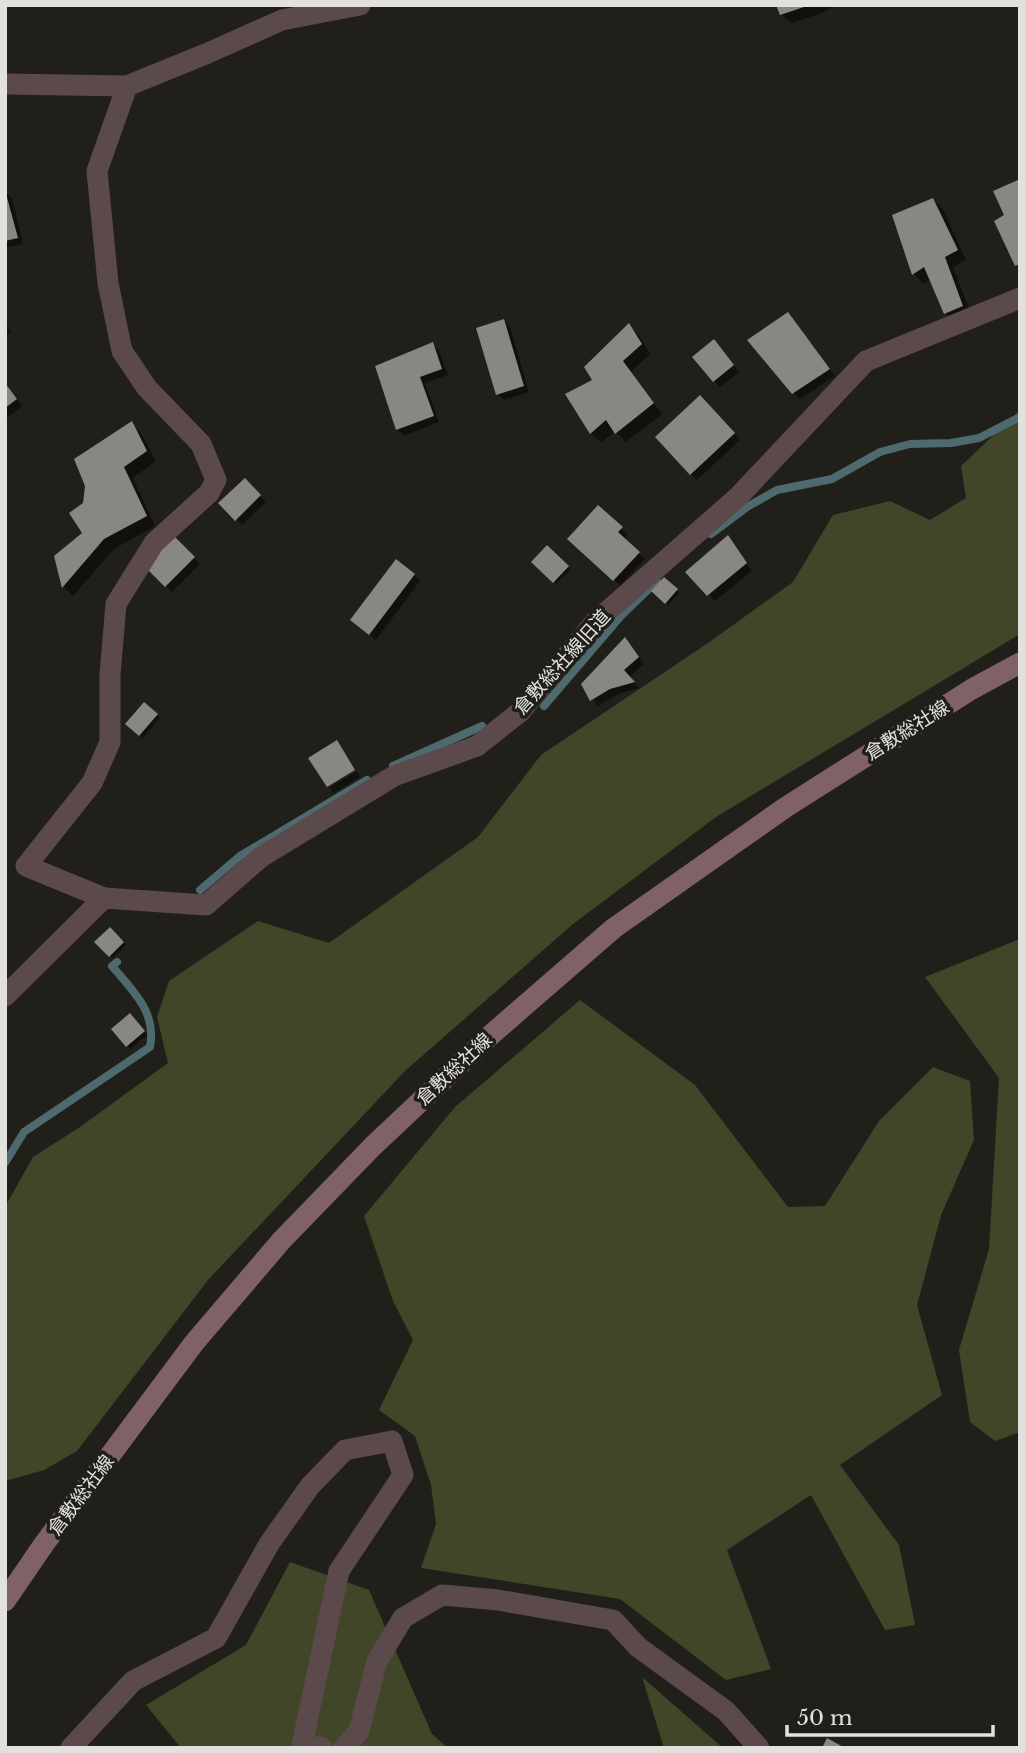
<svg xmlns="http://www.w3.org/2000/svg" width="1025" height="1753" viewBox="0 0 1025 1753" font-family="'Libre Baskerville','Noto Sans JP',serif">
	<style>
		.green { fill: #414628 }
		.shadow { fill: #0007 }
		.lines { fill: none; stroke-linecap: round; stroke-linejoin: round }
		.stream { stroke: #4e6a6f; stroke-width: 8 }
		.building { fill: #888781 }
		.street { stroke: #5c494c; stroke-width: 21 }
		.secondary { stroke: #7f6166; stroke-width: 21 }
		.labels { text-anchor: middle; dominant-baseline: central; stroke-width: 7; stroke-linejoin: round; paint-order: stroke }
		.street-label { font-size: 19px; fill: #e2e1de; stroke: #201f1a }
	</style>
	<rect width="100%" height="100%" fill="#201f1a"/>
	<g class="green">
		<polygon points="1020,410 1020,634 716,817 573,924 405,1071 208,1280 77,1451 44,1470 5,1481 5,1207 33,1157 80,1127 168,1063 157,1017 169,981 258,921 329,943 478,837 541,755 708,643 793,582 833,515 890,501 930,520 966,498 961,466"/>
		<polygon points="1020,939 1020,1432 995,1441 970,1422 959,1350 989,1249 999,1078 925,977"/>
		<polygon points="580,1000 695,1085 788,1207 825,1206 879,1121 933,1067 970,1081 974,1140 941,1215 917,1305 942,1395 840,1465 899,1545 915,1625 885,1630 811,1495 727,1550 771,1669 726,1680 620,1599 421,1568 436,1524 431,1485 415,1436 379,1410 413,1340 393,1301 364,1216 455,1107"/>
		<polygon points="290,1562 369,1590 432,1734 448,1748 181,1748 146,1705 246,1645"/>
		<polygon points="642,1677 723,1748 664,1748"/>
	</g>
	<g class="shadow">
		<polygon points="778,5 835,5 822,13 791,23 781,14"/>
		<polygon points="5,192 12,198 23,244 5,248"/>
		<polygon points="933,200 943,209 966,260 953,267 972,316 955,322 945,313 931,279 923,284 914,274 894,216"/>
		<polygon points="504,321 510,327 529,392 504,400 498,394"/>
		<polygon points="794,321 835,376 800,399 794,393"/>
		<polygon points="5,323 11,332 5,336"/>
		<polygon points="629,326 639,335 650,354 631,372 662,414 626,442 615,431 601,443 591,433 567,395 595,380"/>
		<polygon points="432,344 439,351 448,375 425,383 439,422 404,436 397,429"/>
		<polygon points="720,348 739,372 720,387 714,381"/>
		<polygon points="5,384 22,406 8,417 5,415"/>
		<polygon points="700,398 740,440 697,480 657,437"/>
		<polygon points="131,424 141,433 156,461 133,478 155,526 114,549 73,596 64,587 56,557 84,533 84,504"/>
		<polygon points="245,480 266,502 242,525 221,503"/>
		<polygon points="598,507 628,535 623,539 645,559 620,585 570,539"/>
		<polygon points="728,537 752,571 715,601 688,572"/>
		<polygon points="174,539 200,564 172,592 147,566"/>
		<polygon points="547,547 570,570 556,584 533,562"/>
		<polygon points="414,575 420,581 376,640 358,626"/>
		<polygon points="664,579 679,593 668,605 654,591"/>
		<polygon points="625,639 644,664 629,677 639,688 616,695 598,706 583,684"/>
		<polygon points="144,704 160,718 143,738 127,724"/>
		<polygon points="357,771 360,777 334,793 329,788"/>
		<polygon points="110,929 126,945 113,958 97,942"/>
		<polygon points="130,1015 147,1035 130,1049 113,1029"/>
	</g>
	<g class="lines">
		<g class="stream">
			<polyline points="711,534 747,507 777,490 832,479 880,452 910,444 951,443 979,438 1020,417"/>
			<polyline points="544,706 621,616 657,581"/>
			<polyline points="393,766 482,726"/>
			<polyline points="200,890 240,856 367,780"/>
			<path d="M 5,1163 L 24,1132 L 150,1047 C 157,1012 132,990 112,966 L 117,962"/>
		</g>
	</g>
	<g class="building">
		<polygon points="776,5 807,5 807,6 780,15"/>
		<polygon points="1020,179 1020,264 1015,266 994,221 1004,215 993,191"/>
		<polygon points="5,190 18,238 5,241"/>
		<polygon points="933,198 958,250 945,257 963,306 944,314 924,267 912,275 892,215"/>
		<polygon points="788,312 830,369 792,394 747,340"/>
		<polygon points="504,319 524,386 496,395 476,328"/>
		<polygon points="629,323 642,344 623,361 654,403 615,434 606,420 590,434 565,394 592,380 584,367"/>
		<polygon points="714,339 734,365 713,382 692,357"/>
		<polygon points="433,342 442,369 420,377 434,416 396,430 375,366"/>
		<polygon points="5,383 17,399 5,408"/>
		<polygon points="700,395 735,433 690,475 655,437"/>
		<polygon points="132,421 147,451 124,467 147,516 104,539 62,588 54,556 82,533 69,513 83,503 85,486 74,459"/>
		<polygon points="245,478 261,495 235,521 218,503"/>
		<polygon points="598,505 623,527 618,532 640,552 613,581 567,539"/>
		<polygon points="728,535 747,563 707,596 685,572"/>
		<polygon points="174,536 195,557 165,587 144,566"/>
		<polygon points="547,545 569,566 553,583 531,562"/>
		<polygon points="396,559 415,574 369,635 350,620"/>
		<polygon points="664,577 678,589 665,604 651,591"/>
		<polygon points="625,637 639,657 624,670 635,682 610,689 590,701 581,684"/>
		<polygon points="144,702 158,714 139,736 125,724"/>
		<polygon points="337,740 355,770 327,787 308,758"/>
		<polygon points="110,927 124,942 109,957 94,942"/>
		<polygon points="130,1013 145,1031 126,1047 111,1029"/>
		<polygon points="827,1738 845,1748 822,1748"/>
	</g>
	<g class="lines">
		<g class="street">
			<polyline points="5,84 127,86 208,53 282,20 360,5"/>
			<polyline points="104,898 26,866 92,783 110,742 110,675 116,604 154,543 209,493 216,480 201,444 147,388 122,351 108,283 97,171 127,86"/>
			<polyline points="5,996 104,898 206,905 261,857 394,776 477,746 520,712 594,623 738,497 866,361 1020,298"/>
			<polyline points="71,1748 133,1681 216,1638 269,1544 310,1486 345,1450 392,1441 403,1475 339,1571 302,1745 322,1748"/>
			<polyline points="344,1748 359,1731 377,1661 403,1618 442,1595 498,1600 613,1620 638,1647 726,1711 759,1748"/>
		</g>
		<polyline class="secondary" points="5,1601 44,1544 194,1343 281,1241 373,1146 493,1033 614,928 786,807 972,689 1020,663"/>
	</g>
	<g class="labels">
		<g class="street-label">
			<text transform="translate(562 662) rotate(-48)">倉敷総社線旧道</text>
			<text transform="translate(907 730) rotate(-32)">倉敷総社線</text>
			<text transform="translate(454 1069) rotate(-43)">倉敷総社線</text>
			<text transform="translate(81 1495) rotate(-53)">倉敷総社線</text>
		</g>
	</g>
	<rect width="1025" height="1753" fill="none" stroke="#e2e1de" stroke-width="14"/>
	<path d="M787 1725v10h206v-10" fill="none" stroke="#e2e1de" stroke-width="3.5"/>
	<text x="797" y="1725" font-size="21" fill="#e2e1de" stroke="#201f1a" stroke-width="5" paint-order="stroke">50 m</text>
</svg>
